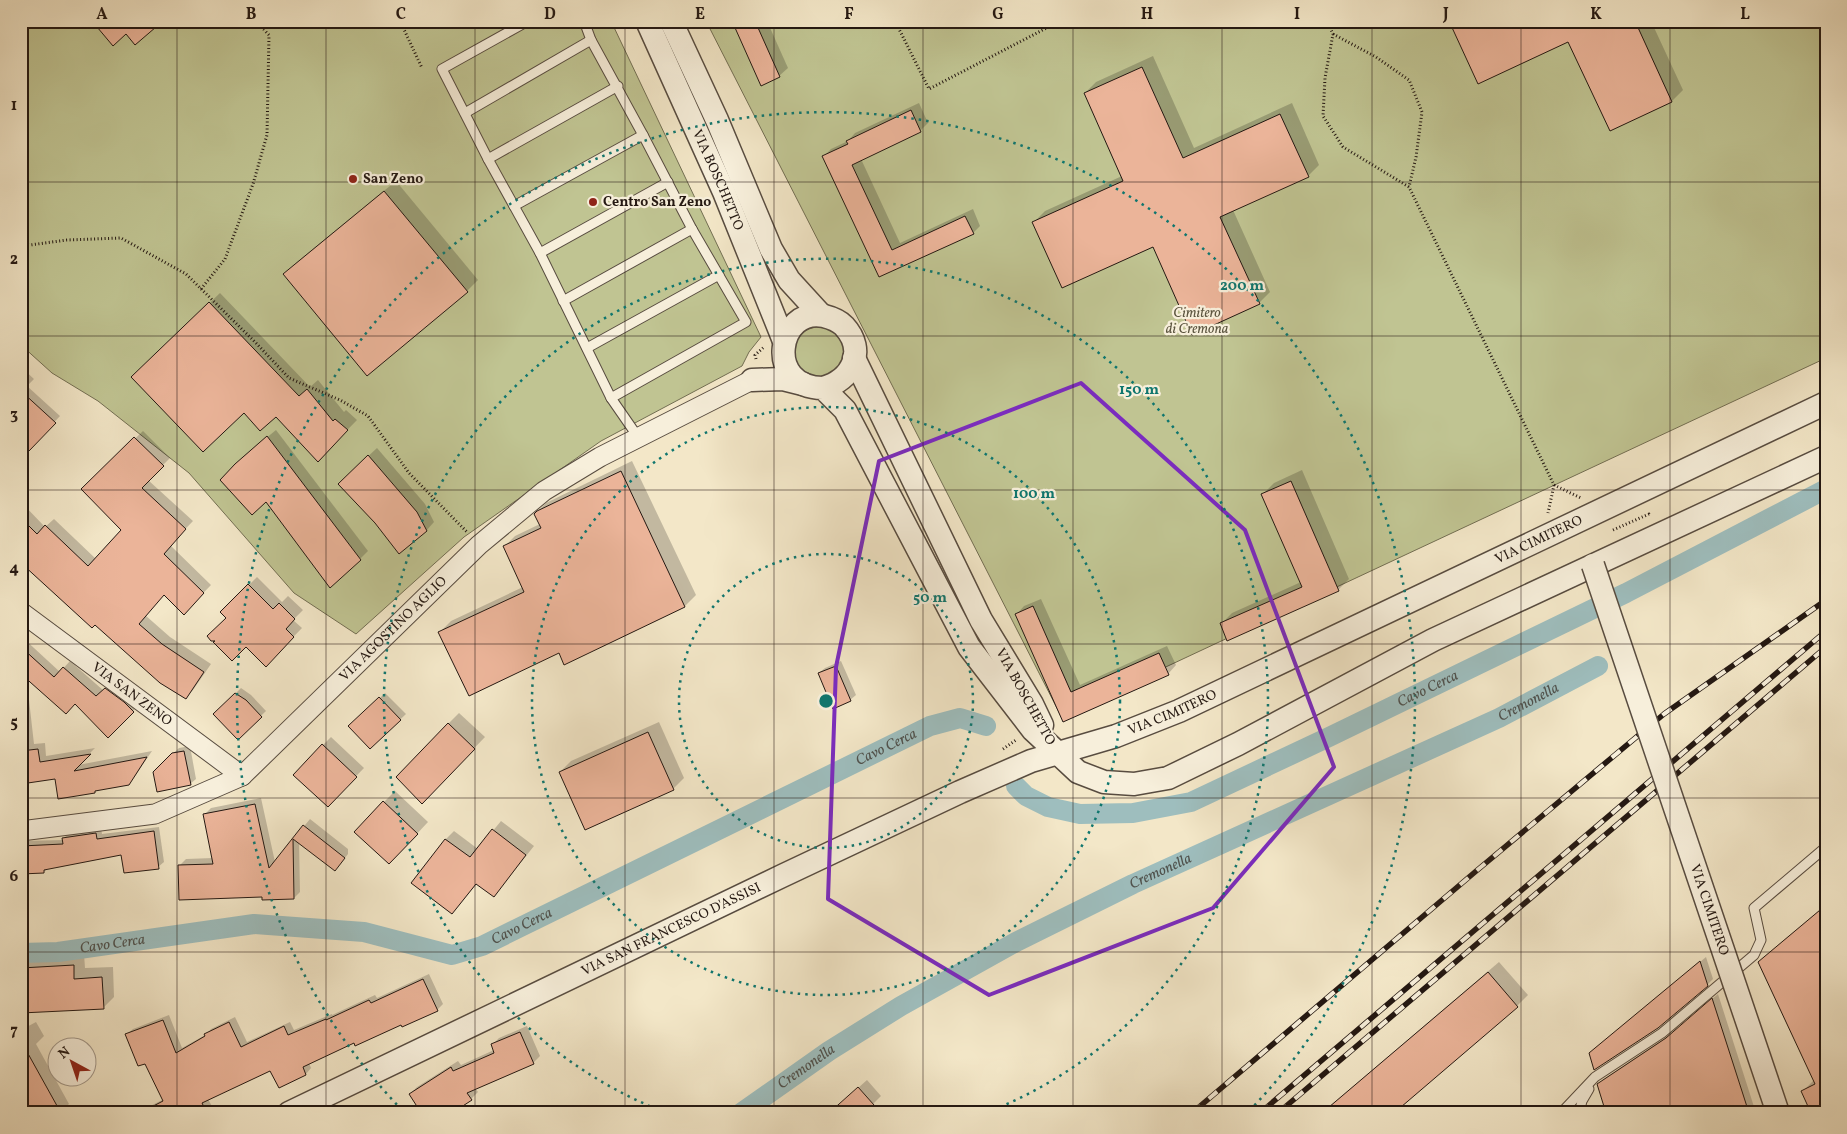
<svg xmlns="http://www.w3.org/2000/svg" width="1847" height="1134" viewBox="0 0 1847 1134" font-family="Vollkorn,serif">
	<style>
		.green { fill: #c0c492; stroke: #726e52 }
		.shadow { fill: #0003 }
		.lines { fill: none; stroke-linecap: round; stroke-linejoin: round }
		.canal { stroke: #9ebebe; stroke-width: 20 }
		.building { fill: #ebb499; stroke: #241812 }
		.service-casing { stroke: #584c40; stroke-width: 11 }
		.minor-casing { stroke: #584c40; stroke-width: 21 }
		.tertiary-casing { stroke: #584c40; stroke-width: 25 }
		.path { stroke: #241812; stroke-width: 3; stroke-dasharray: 1 2.5; stroke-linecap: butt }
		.service { stroke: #f7efdb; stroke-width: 9 }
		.minor { stroke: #f7efdb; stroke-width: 19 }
		.tertiary { stroke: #f7efdb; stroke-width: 22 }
		.rail-casing { stroke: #241812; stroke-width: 5.5 }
		.rail { stroke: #f7efdb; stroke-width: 4; stroke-dasharray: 11; stroke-linecap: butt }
		.tertiary-bridge-casing { stroke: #584c40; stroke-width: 25; stroke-linecap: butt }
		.tertiary-bridge { stroke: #f7efdb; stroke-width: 22 }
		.marked { fill: none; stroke: #7b2cbf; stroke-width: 4; stroke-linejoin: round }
		.grid { fill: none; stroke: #241812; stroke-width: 1; stroke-opacity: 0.55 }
		.ring { fill: none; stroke: #0f766e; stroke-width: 2.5; stroke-dasharray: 2.5 5 }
		.poi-dot { fill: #8f2418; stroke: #f7efdb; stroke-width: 2 }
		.labels { text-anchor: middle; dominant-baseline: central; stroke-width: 4.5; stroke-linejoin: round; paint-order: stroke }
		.poi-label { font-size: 14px; font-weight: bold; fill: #241812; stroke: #f7efdb; text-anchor: start }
		.street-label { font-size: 14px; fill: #241812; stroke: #f7efdb }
		.park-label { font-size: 14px; font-style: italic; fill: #5b543f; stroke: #f7efdb }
		.water-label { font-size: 15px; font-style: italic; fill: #4f524e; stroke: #f7efdb }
		.centre { fill: #0f766e; stroke: #f7efdb; stroke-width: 2.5 }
		.ring-label { font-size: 15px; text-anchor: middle; font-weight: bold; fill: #0f766e; stroke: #f7efdb; stroke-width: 4.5; stroke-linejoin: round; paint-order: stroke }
		.neatline { fill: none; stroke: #241812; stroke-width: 2 }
		.grid-label { font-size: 16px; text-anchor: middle; font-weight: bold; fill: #241812 }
	</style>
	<rect width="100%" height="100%" fill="#f3e7c8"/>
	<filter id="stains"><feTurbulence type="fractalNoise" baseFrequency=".004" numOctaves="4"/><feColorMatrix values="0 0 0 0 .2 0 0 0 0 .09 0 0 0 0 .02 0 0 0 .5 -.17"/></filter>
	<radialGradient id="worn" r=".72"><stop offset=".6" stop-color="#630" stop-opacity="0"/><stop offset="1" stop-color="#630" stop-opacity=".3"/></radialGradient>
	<g class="green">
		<polygon points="21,21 611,21 761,337 749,352 742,366 601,441 464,537 356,634 294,593 189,473 98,401 52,373 21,345"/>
		<polygon points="706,21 1826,21 1826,358 1061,716"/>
		<circle cx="819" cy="352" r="25"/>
	</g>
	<g class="shadow">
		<polygon points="733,21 767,21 788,68 779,76"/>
		<polygon points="1451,21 1651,21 1683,90 1672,101 1611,129 1569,40"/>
		<polygon points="1153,56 1194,148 1292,103 1319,165 1308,176 1233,210 1270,292 1259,303 1153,245 1034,222 1045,211 1122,176 1085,93 1096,82"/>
		<polygon points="919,103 928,123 920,131 861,159 900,243 973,209 980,226 973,233 879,275 824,156 831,149 848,141 855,133"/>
		<polygon points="396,181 478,280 467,291 285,274 296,263"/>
		<polygon points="220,293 310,387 318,380 344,412 346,410 357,420 318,460 277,415 244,411 143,367"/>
		<polygon points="21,367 34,379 27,386 60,416 29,449 21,441"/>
		<polygon points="276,430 368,551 360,559 244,456"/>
		<polygon points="143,431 170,458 148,480 193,521 170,545 211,585 184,613 164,594 145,615 170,637 211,664 193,690 185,698 21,561 21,502 45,527 54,519 96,559 123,530 83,489"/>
		<polygon points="377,448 425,504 434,522 426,531 348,475"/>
		<polygon points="632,461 696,595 685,606 565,663 559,652 440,632 451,621 523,587 504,547 515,536 540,524 535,514 546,503"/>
		<polygon points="1302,470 1349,579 1338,590 1221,624 1232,613 1301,582 1263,494 1274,483"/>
		<polygon points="257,577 282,602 288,596 303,610 293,620 302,628 266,665 246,645 232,659 209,636 227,618 222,612"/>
		<polygon points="1041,599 1080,685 1167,646 1176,665 1168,674 1064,721 1016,615 1024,606"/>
		<polygon points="21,636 60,672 70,661 104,691 112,683 139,705 108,736 75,703 26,677 27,687 22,692 28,691 34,744 45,743 46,756 95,748 78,765 152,751 135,776 128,783 97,789 95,792 56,778 21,782"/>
		<polygon points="841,661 856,695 850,700 819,673 825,668"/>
		<polygon points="241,688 251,695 266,711 238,738 215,714"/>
		<polygon points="385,693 406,714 370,748 350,727"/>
		<polygon points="459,713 485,737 433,791 448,724"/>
		<polygon points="659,722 684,778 673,789 560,772 571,761"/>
		<polygon points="331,737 364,768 336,797 323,745"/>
		<polygon points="190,746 196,779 190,784 154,772 179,748"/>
		<polygon points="395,791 428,822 400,852 384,802"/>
		<polygon points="261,798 275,862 310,819 348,849 348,854 341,863 299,842 300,892 294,898 263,895 180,865 186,859 213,858 204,815 211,808"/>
		<polygon points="501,821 534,846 494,896 477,883 452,913 413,883 446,839 454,831 478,849"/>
		<polygon points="159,827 164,862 158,867 123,853 48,868 44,872 21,873 21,841 63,840 68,833 101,828 102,834"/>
		<polygon points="1826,905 1826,1113 1802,1092 1814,1080 1771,951"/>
		<polygon points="84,954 85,968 113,967 114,997 103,1008 21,1012 21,958"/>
		<polygon points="1706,957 1713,979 1707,985 1596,1048"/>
		<polygon points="1499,962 1528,995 1517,1006 1392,1113 1322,1113"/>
		<polygon points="429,974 443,1004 437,1010 355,1042 309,1063 311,1068 306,1074 271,1069 208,1099 213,1108 208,1113 137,1113 164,1099 145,1062 127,1034 133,1029 169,1015 182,1048 207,1034 211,1029 235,1017 247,1042 290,1022 294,1030 332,1014 332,1015 375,995 377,998"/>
		<polygon points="1718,994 1756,1113 1607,1113 1599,1084 1604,1079 1672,1033"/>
		<polygon points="36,1022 44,1036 36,1044 69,1104 59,1113 21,1089 21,1030"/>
		<polygon points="527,1026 540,1056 533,1063 475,1088 478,1092 471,1099 423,1104 410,1094 417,1087 458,1061 461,1065 494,1050 492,1045 499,1038"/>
		<polygon points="867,1080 881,1096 873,1104 830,1113"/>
		<polygon points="383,1108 385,1113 373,1113"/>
	</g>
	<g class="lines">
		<g class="canal">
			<path id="s1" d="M 1016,786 L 1026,796 L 1048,807 L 1080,814 L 1133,813 L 1191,802 L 1329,737 L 1626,593 L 1826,489"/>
			<path id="s2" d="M 21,953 L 58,952 L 254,924 L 364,932 L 452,955 L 482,946 L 930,726 L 960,718 L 986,726"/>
			<path id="s3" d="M 741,1113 L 829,1051 L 901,1006 L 1016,942 L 1133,884 L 1499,718 L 1598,666"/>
		</g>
	</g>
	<g class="building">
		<polygon points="92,21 163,21 135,45 126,34 113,46"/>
		<polygon points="732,21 755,21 780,77 761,86"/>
		<polygon points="1449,21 1635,21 1672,102 1610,131 1568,42 1478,84"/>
		<polygon points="1142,67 1183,158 1280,114 1309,177 1220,217 1260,304 1192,335 1153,247 1062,288 1032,222 1123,181 1084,93"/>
		<polygon points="911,110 921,132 852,165 892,250 965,216 974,234 879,277 822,156 848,144 846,141"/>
		<polygon points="384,191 468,292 367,376 283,274"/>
		<polygon points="209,302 299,396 307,389 333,421 335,419 348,430 318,462 276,417 260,431 244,413 203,452 131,377"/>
		<polygon points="21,391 56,423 29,451 21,443"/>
		<polygon points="267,436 361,560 330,588 266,502 252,515 220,480 235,464"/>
		<polygon points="134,437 164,466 142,488 186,529 164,554 204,593 184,615 164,595 139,624 162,644 204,672 186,699 160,683 95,625 92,628 21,563 21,518 37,534 45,525 88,566 121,530 81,489"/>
		<polygon points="368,455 417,512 427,531 399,554 375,523 338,484"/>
		<polygon points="621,471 685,607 564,665 559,653 469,696 438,632 524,592 503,546 541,528 534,514 537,511"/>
		<polygon points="1291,481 1339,591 1227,641 1220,623 1302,587 1261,494"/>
		<polygon points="248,584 273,609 279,603 295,619 286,629 294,637 266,667 246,647 232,661 213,642 215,641 211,641 207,636 226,618 220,612"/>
		<polygon points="1033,606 1071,692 1159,653 1169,675 1063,722 1015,614"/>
		<polygon points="21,647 54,677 63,667 96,696 105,688 124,702 134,712 108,738 75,704 66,714 21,674"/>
		<polygon points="836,666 851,701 833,709 818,673"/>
		<polygon points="235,693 246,700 262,717 238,740 213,714"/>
		<polygon points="379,697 401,720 370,749 348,726"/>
		<polygon points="448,723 475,749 422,804 396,777"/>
		<polygon points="648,732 674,790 585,830 559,772"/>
		<polygon points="322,744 357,777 328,807 293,775"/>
		<polygon points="38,749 40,762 91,754 74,771 147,757 129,785 95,791 95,793 58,799 55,779 21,784 21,751"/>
		<polygon points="184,751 191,785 157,792 153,772 172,753"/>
		<polygon points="383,801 418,834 389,864 354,832"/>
		<polygon points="255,804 269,868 303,825 345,858 335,871 293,839 294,899 262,900 262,897 179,900 178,865 213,864 203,814"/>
		<polygon points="492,829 526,855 494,897 476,884 452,914 411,883 445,839 470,857"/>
		<polygon points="154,831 159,869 124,873 121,855 44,870 44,873 21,874 21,846 63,844 62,838 96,833 97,839"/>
		<polygon points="1826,905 1826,1113 1811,1113 1801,1091 1815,1084 1758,962"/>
		<polygon points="1700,961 1708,986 1658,1028 1594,1070 1589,1053"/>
		<polygon points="74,965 74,979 102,977 104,1009 21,1013 21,968"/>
		<polygon points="1488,972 1518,1007 1394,1113 1322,1113"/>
		<polygon points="423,979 438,1011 402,1027 401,1025 355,1046 354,1043 303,1067 306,1075 279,1088 270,1071 202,1103 207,1113 140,1113 163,1101 145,1064 138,1066 125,1034 163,1020 176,1053 205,1036 204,1034 229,1022 241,1047 284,1026 288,1035 326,1019 326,1020 369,1000 371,1003"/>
		<polygon points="1712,998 1749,1113 1606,1113 1597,1084 1666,1038"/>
		<polygon points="520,1032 534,1064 467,1093 472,1100 452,1113 427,1113 423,1106 418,1108 409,1094 451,1067 453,1071 494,1053 491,1044"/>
		<polygon points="21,1041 61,1113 33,1113 21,1091"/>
		<polygon points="858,1087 874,1105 865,1113 829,1113"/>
	</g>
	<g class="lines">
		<g class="service-casing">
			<g id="service">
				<polyline points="528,21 442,69 488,159 540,253 611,398 638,437"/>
				<polyline points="584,21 591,40 643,135 692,229 746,322 611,398"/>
				<polyline points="465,113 591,40"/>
				<polyline points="488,159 618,86"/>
				<polyline points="514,206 643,135"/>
				<polyline points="540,253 668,182"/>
				<polyline points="563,301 692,229"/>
				<polyline points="587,348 719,275"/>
				<polyline points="1561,1113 1595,1077 1662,1033 1754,955 1761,940 1754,908 1826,847"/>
				<polyline points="1579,1113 1582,1101 1589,1089"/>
			</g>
		</g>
		<g class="minor-casing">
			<g id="minor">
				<path id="s4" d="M 21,612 L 242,776"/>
				<path id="s5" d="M 21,831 L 155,814 L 242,776 L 479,545 L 544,491 L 600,457 L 752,380"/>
			</g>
		</g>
		<g class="tertiary-casing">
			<g id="tertiary">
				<path id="s6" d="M 647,21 L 724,192 L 784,341"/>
				<polyline points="671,21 717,120 771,249 789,280 821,315"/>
				<polyline points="854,358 981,620 1032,704 1042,725"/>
				<polyline points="752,380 783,379 803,384"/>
				<path d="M 823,388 C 852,380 867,351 844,326 C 839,321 832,318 824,316 C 778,306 763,387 823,388 L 845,410 L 969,647 L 1033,730 L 1078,772 L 1104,782 L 1134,784 L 1168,778 L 1238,744 L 1433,640 L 1826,457"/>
				<path id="s7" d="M 289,1113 L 782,876 L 960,792 L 1031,761 L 1116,736 L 1179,711 L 1826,403"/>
			</g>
		</g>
		<g class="path">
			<polyline points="400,21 422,68"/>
			<polyline points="895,21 929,89 1060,21"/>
			<polyline points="1327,21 1333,34 1325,78 1323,116 1343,147 1409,187 1554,485 1548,513"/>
			<polyline points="1333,34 1376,57 1409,80 1422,112 1416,157 1409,187"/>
			<polyline points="21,244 30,245 67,240 121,238 186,274 256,343 289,378 340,400 368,416 409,473 467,532"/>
			<polyline points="201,289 225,259 253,184 267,135 269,35 256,21"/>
			<polyline points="756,359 755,355 764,347"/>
			<polyline points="1554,485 1581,498"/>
			<polyline points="1613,530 1649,514 1650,516"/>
			<polyline points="1003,749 1016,740"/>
		</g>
		<use href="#service" class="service"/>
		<use href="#minor" class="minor"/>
		<use href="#tertiary" class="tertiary"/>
		<g class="rail-casing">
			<g id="rail">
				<polyline points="1192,1113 1475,872 1664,714 1826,600"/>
				<polyline points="1260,1113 1826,631"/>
				<polyline points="1278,1113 1826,647"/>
			</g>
		</g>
		<use href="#rail" class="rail"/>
		<g class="tertiary-bridge-casing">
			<g id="tertiary-bridge">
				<path id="s8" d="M 1593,565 L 1778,1113"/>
			</g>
		</g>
		<use href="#tertiary-bridge" class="tertiary-bridge"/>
	</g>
	<path class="marked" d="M 1081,383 L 1245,530 L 1334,767 L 1213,908 L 989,995 L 828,899 L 836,667 L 879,461 Z"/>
	<path class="grid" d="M 177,21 L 177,1113M 326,21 L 326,1113M 475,21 L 475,1113M 625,21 L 625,1113M 774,21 L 774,1113M 923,21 L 923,1113M 1073,21 L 1073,1113M 1222,21 L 1222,1113M 1372,21 L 1372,1113M 1521,21 L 1521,1113M 1670,21 L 1670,1113M 21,182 L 1826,182M 21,336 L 1826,336M 21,490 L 1826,490M 21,644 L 1826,644M 21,798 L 1826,798M 21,952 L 1826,952"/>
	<g class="ring">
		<circle cx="826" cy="701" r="147"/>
		<circle cx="826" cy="701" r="294"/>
		<path d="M664 1112A442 442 0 1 1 988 1112"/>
		<path d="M402 1110A589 589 0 1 1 1250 1110"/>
	</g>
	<g class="poi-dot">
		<circle cx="353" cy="179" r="5"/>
		<circle cx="593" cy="202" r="5"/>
	</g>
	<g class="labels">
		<g class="poi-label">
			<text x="363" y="179">San Zeno</text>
			<text x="603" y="202">Centro San Zeno</text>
		</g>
		<g class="street-label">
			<text stroke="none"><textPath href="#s6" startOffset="174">VIA BOSCHETTO</textPath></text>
			<text stroke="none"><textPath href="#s7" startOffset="1376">VIA CIMITERO</textPath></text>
			<text stroke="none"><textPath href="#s5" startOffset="441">VIA AGOSTINO AGLIO</textPath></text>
			<text stroke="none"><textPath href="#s4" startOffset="138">VIA SAN ZENO</textPath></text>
			<text transform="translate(1025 697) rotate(61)">VIA BOSCHETTO</text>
			<text stroke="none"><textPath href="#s7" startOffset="971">VIA CIMITERO</textPath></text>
			<text stroke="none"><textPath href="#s8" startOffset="364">VIA CIMITERO</textPath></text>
			<text stroke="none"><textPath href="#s7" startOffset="424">VIA SAN FRANCESCO D'ASSISI</textPath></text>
		</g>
		<g class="park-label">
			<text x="1197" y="313">Cimitero<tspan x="1197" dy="16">di Cremona</tspan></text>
		</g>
		<g class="water-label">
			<text stroke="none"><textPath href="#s1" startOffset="446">Cavo Cerca</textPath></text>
			<text stroke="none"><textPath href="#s3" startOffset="890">Cremonella</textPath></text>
			<text stroke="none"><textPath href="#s2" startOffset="918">Cavo Cerca</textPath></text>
			<text stroke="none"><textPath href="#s3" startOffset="485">Cremonella</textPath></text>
			<text stroke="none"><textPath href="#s2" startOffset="512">Cavo Cerca</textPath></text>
			<text stroke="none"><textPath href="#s2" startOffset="92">Cavo Cerca</textPath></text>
			<text stroke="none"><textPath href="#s3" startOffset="80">Cremonella</textPath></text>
		</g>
	</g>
	<circle cx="826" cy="701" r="8" class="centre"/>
	<g class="ring-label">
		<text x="1242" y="290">200 m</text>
		<text x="1139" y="394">150 m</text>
		<text x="1034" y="498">100 m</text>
		<text x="930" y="602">50 m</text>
	</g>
	<rect width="1847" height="1134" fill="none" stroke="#f3e7c8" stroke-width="55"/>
	<g transform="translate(72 1062) rotate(320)"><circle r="24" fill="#f7efdb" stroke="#a3998b"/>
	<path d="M0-4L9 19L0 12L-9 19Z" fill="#8f2418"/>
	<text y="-8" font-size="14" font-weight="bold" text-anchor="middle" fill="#241812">N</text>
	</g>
	<rect x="28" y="28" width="1792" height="1078" class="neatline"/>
	<g class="grid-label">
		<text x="102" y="19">A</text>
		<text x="251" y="19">B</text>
		<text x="401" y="19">C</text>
		<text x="550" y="19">D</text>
		<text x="700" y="19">E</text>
		<text x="849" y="19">F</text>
		<text x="998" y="19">G</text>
		<text x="1147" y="19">H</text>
		<text x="1297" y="19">I</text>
		<text x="1446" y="19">J</text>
		<text x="1596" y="19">K</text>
		<text x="1745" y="19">L</text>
		<text x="14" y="110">1</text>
		<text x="14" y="264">2</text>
		<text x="14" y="419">3</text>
		<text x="14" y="573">4</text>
		<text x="14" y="727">5</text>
		<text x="14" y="881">6</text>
		<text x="14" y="1035">7</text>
	</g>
	<rect width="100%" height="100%" filter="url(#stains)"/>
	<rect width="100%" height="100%" fill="url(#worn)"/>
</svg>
